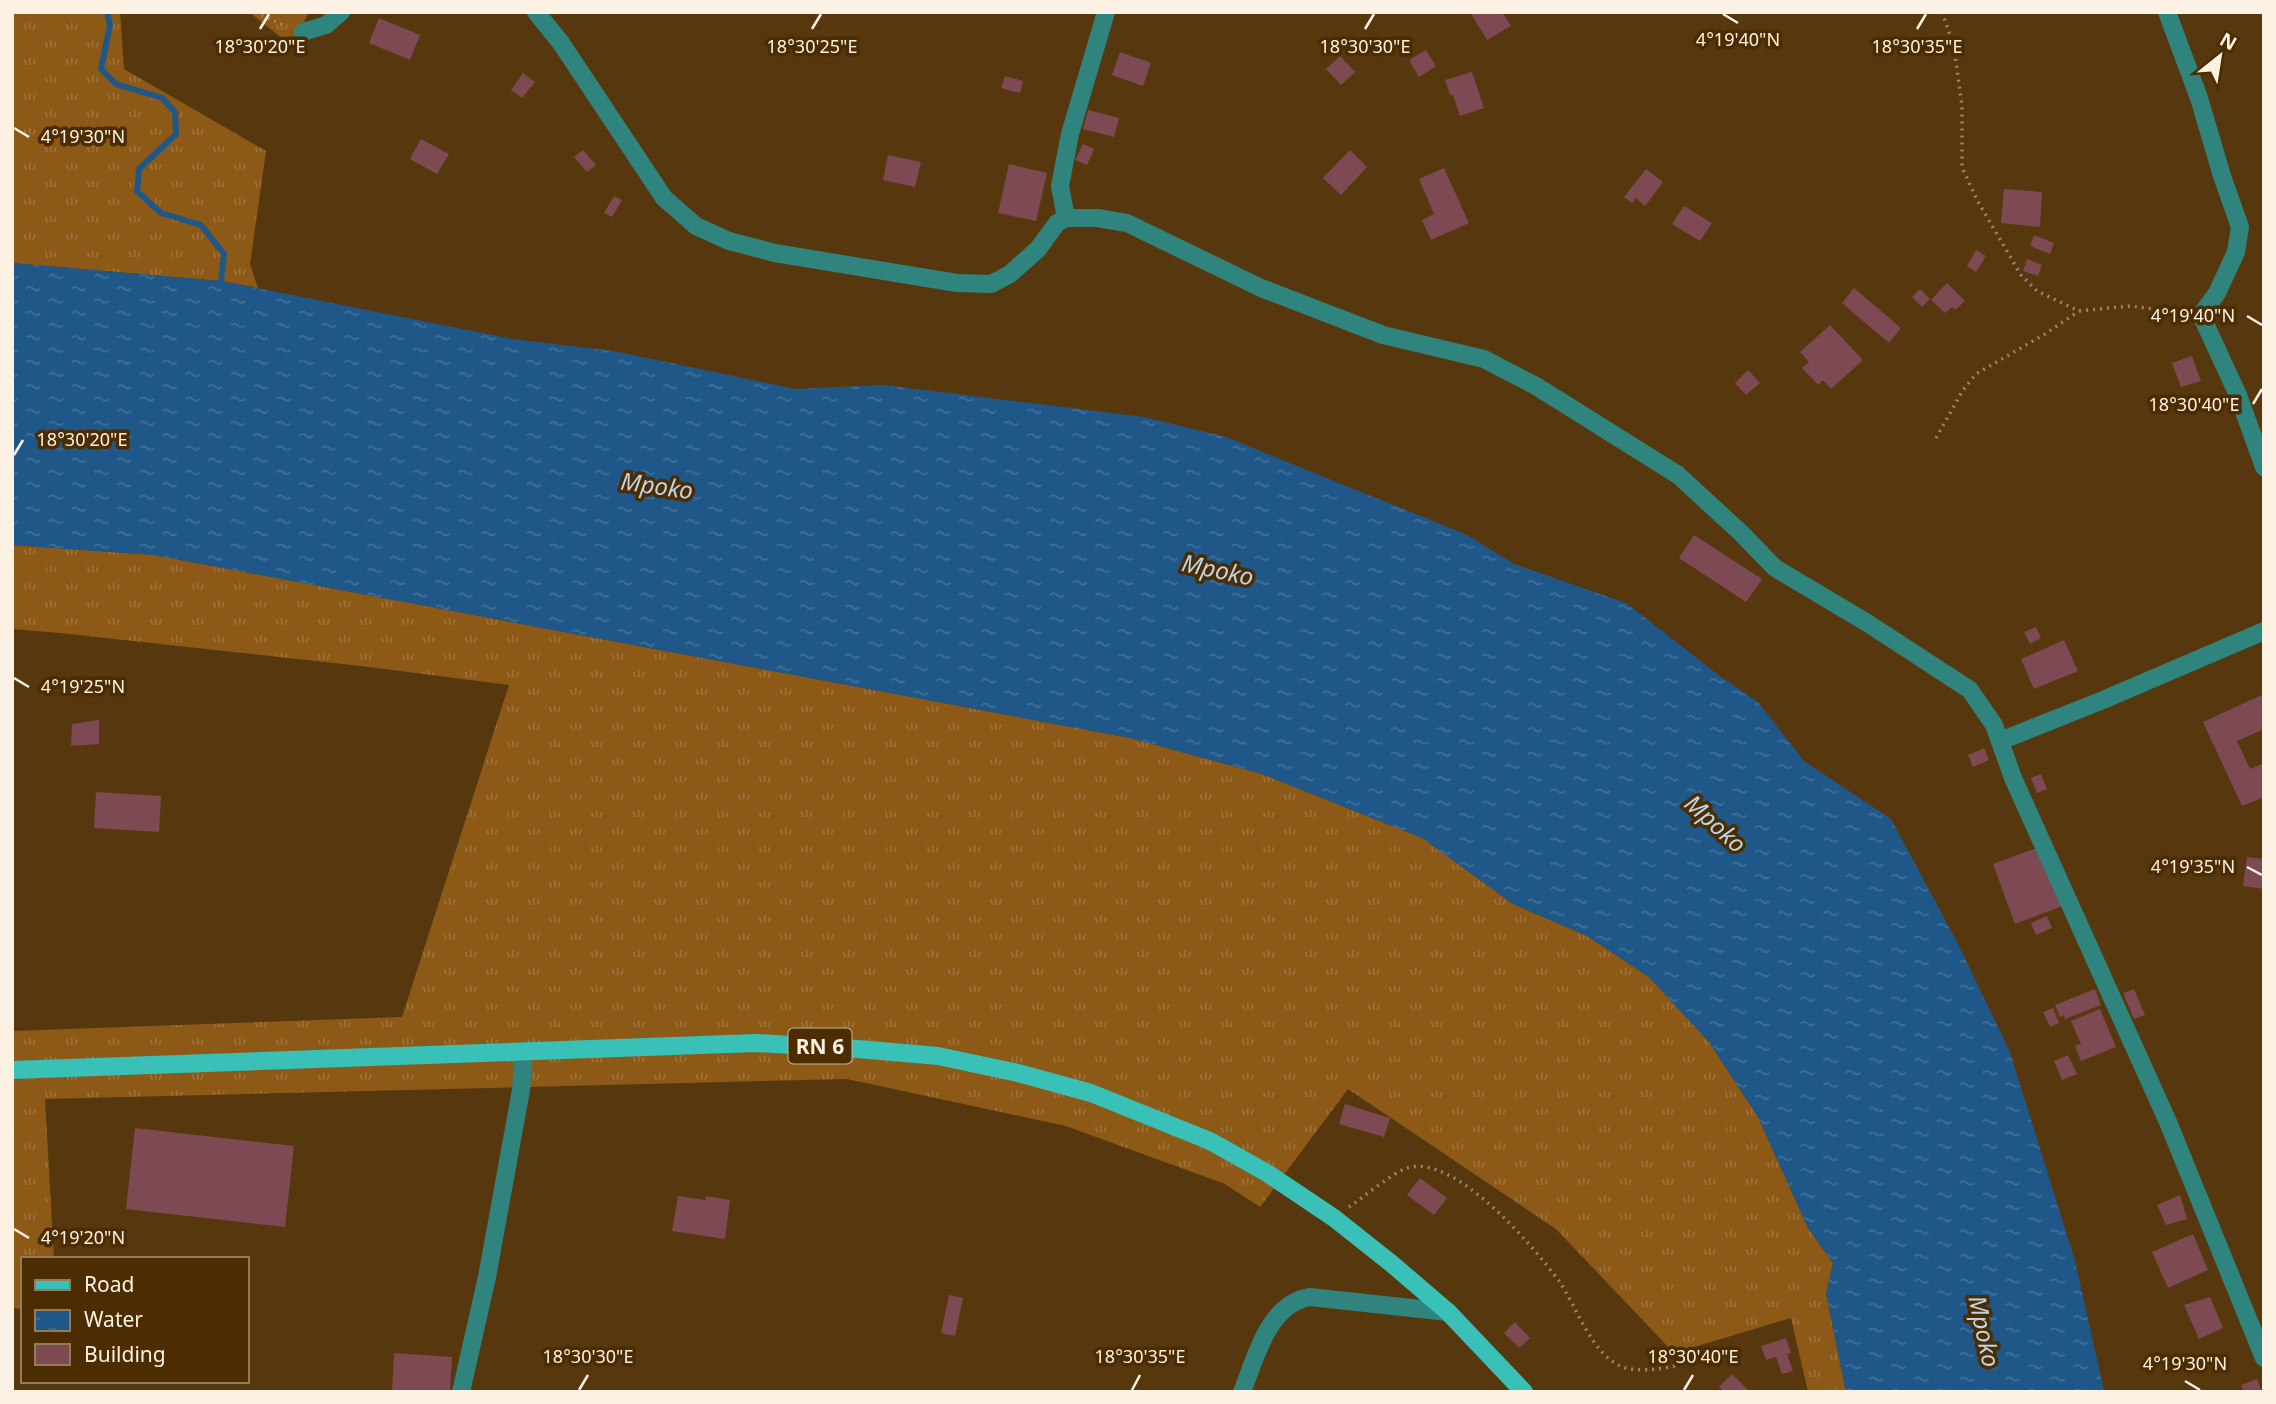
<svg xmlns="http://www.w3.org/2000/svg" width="2276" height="1404" viewBox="0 0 2276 1404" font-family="'Noto Sans',sans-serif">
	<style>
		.grass { fill: url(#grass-tufts) }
		.water { fill: url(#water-ripples) }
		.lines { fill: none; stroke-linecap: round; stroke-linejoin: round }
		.stream { stroke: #1f5888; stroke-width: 6 }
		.building { fill: #7d4a53 }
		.path { stroke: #9c8567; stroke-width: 3.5; stroke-dasharray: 2 5; stroke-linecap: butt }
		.minor { stroke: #30847e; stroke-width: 18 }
		.primary { stroke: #39c0b7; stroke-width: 18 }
		.ticks { fill: none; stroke: #fdf1e4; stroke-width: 2.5 }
		.labels { text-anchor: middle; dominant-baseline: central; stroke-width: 7; stroke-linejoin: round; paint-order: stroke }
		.shield { fill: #4c2c01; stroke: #c8b6a0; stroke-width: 2 }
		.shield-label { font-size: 21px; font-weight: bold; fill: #fdf1e4 }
		.water-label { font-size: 24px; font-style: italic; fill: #bed4ea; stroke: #4c2c01 }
		.ticks-label { font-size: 18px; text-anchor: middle; fill: #fdf1e4; stroke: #4c2c01; stroke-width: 7; stroke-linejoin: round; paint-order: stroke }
	</style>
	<defs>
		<pattern id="grass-tufts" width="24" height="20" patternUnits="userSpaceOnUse" patternTransform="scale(1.75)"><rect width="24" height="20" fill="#8c5917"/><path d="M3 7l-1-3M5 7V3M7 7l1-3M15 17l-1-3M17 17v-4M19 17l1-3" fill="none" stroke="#9d7139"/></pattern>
		<pattern id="water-ripples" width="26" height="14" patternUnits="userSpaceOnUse" patternTransform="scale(1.75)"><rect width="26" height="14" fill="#1f5888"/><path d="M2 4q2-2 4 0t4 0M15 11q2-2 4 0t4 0" fill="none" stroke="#407099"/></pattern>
	</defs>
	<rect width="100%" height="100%" fill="#57370e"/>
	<g class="grass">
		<polygon points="12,12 120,12 124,69 266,151 250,264 258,288 221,281 12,263"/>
		<polygon points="249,12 309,12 292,46"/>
		<polygon points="12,545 154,555 1130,738 1262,774 1422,838 1513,904 1587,936 1649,977 1709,1042 1758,1117 1808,1228 1833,1263 1826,1294 1846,1392 1808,1392 1791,1318 1674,1353 1556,1229 1348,1089 1260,1207 1225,1184 1066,1126 847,1079 45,1099 54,1259 23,1259 23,1310 12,1307 12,1031 402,1017 509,685 361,666 60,633 12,629"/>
	</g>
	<polygon class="water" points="12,263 221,281 512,339 614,351 795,389 883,385 1144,417 1226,437 1467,535 1514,564 1626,603 1721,677 1758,702 1804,761 1891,819 1957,942 2010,1052 2075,1261 2103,1386 2103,1392 1846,1392 1826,1294 1833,1263 1808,1228 1758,1117 1709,1042 1649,977 1587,936 1513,904 1422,838 1262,774 1130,738 154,555 12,545"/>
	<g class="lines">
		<polyline class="stream" points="107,12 110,25 101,69 116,84 162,98 175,112 176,134 139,169 137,191 161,213 201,225 224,254 221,281 223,287"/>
	</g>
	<g class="building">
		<polygon points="1470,12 1502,12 1511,26 1487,40"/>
		<polygon points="379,18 420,35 410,60 369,43"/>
		<polygon points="1426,50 1436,66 1419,77 1409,60"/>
		<polygon points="1120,52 1151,63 1143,86 1112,75"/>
		<polygon points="1340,56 1355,72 1341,85 1326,69"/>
		<polygon points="1472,72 1484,108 1460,116 1453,95 1450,95 1445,80"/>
		<polygon points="523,73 535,82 522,98 511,90"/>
		<polygon points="1005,76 1023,81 1020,93 1001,88"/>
		<polygon points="1088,110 1119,118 1114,137 1083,129"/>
		<polygon points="421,139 449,154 437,174 410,159"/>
		<polygon points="1083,144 1094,149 1087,165 1075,160"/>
		<polygon points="583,150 596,165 587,172 574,157"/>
		<polygon points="1350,150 1367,167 1341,195 1323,178"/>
		<polygon points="888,155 921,162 915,187 883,180"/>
		<polygon points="1009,164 1047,173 1036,221 998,213"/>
		<polygon points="1444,168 1469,223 1431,240 1422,220 1434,214 1419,179"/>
		<polygon points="1646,169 1663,182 1645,206 1636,198 1632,203 1624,197"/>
		<polygon points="2004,189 2042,192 2040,227 2001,223"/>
		<polygon points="614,196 622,200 612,217 604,213"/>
		<polygon points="1684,206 1712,223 1700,241 1672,224"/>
		<polygon points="2034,235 2054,243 2050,254 2030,246"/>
		<polygon points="1976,250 1986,256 1976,272 1967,266"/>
		<polygon points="2027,259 2042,265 2038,276 2023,271"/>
		<polygon points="1947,283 1965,301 1955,310 1952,307 1945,313 1931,300"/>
		<polygon points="1854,288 1901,328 1889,343 1842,303"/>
		<polygon points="1920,289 1930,299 1922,307 1912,297"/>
		<polygon points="1830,325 1863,360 1831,389 1823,380 1818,385 1802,368 1809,362 1800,352"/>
		<polygon points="2192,356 2201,381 2181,387 2172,363"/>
		<polygon points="1748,370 1760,383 1746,395 1735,383"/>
		<polygon points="1694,535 1762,579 1746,602 1679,558"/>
		<polygon points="2036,627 2041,638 2030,644 2024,632"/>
		<polygon points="2064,640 2078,671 2034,689 2021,659"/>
		<polygon points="2264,694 2264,729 2237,741 2250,769 2264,763 2264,797 2242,806 2203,722"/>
		<polygon points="99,720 99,744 71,746 72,724"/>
		<polygon points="1984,748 1989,760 1973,767 1968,755"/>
		<polygon points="2041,774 2047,789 2037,793 2031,778"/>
		<polygon points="96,792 161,796 159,832 94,828"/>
		<polygon points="2037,848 2048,877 2054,875 2065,905 2015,924 1993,864"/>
		<polygon points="2247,857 2264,859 2264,889 2243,886"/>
		<polygon points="2047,916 2052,928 2036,935 2031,923"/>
		<polygon points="2095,989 2101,1005 2065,1019 2064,1015 2060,1017 2055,1005"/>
		<polygon points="2134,989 2145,1015 2134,1019 2123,993"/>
		<polygon points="2053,1008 2059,1023 2050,1027 2043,1012"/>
		<polygon points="2100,1009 2116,1047 2081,1061 2075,1046 2081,1044 2071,1021"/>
		<polygon points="2068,1055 2077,1074 2062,1080 2054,1061"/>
		<polygon points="1345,1104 1390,1118 1384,1137 1339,1124"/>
		<polygon points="135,1128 294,1146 285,1227 126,1209"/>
		<polygon points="1420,1178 1447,1198 1434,1215 1407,1195"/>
		<polygon points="2180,1195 2187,1219 2166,1225 2157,1205"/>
		<polygon points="678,1196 705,1200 706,1196 730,1200 725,1239 672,1231"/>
		<polygon points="2193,1234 2208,1270 2168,1288 2152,1252"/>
		<polygon points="949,1295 963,1298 955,1336 941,1333"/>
		<polygon points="2210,1297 2223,1328 2199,1339 2184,1305"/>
		<polygon points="1515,1322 1530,1338 1519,1348 1504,1333"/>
		<polygon points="1786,1338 1791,1353 1787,1354 1793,1371 1782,1374 1776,1357 1766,1360 1761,1346"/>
		<polygon points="394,1353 452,1357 450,1392 392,1392"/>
		<polygon points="1732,1374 1750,1392 1724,1392 1719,1387"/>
		<polygon points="2257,1379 2262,1392 2244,1392 2241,1385"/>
	</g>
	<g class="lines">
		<g class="path">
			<polyline points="255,12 287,27"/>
			<polyline points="1942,12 1954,47 1962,106 1962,167 1977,200 2021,275 2037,291 2079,311 2130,306 2185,313"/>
			<polyline points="1936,438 1963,390 1976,374 2045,334 2079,311"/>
			<path d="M 1349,1207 C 1362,1198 1394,1172 1407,1168 C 1455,1153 1533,1246 1559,1281 C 1577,1307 1593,1359 1626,1368 C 1653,1375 1700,1361 1725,1349"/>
		</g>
		<g class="minor">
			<polyline points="536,12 561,43 664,198 696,226 729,241 775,253 957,283 991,284 1010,274 1038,249 1057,223 1066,218 1097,218 1127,223 1261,288 1383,335 1484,359 1536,386 1678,475 1741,533 1775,568 1869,624 1970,690 1994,725 2013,778 2168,1122 2264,1358"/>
			<polyline points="2167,12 2199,98 2222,176 2240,227 2236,252 2217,293 2201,315 2238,395 2264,467"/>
			<polyline points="303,32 326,25 341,12"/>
			<polyline points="1066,218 1060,186 1070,134 1106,12"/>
			<polyline points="2000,741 2103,700 2264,631"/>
			<polyline points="461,1392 487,1277 521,1090 524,1051"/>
			<path d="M 1242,1392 C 1256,1357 1268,1304 1310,1297 L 1448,1312"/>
		</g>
		<polyline class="primary" points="12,1070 756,1043 858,1049 938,1056 1018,1073 1091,1093 1210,1141 1267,1173 1334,1218 1392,1264 1448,1312 1524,1392"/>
	</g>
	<path class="ticks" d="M 1723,14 L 1738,23M 260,29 L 269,14M 812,29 L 821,14M 1365,29 L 1374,14M 1917,29 L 1926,14M 14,128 L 29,137M 2247,316 L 2262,325M 2253,404 L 2262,389M 14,455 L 23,440M 14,678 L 29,687M 2247,867 L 2262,875M 14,1229 L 29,1238M 2185,1381 L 2200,1390M 579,1390 L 588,1375M 1132,1390 L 1140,1375M 1684,1390 L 1693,1375"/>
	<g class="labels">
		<rect class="shield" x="788.5" y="1028.5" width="63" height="35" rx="5"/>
		<g class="shield-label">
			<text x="820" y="1046">RN 6</text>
		</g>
		<g class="water-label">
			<text transform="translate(657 485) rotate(8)">Mpoko</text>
			<text transform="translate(1218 569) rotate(12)">Mpoko</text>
			<text transform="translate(1716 823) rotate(42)">Mpoko</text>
			<text transform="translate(1985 1331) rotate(78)">Mpoko</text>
		</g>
	</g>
	<g class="ticks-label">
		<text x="1738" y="46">4°19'40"N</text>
		<text x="260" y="53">18°30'20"E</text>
		<text x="812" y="53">18°30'25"E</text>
		<text x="1365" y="53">18°30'30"E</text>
		<text x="1917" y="53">18°30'35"E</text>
		<text x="83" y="143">4°19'30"N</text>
		<text x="2193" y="322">4°19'40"N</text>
		<text x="2194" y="411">18°30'40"E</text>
		<text x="82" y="446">18°30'20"E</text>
		<text x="83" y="693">4°19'25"N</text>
		<text x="2193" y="873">4°19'35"N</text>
		<text x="83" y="1244">4°19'20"N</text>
		<text x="588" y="1363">18°30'30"E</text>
		<text x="1140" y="1363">18°30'35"E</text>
		<text x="1693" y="1363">18°30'40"E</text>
		<text x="2185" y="1370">4°19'30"N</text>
	</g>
	<rect width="2276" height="1404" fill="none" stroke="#fdf1e4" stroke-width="28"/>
	<rect x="21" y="1257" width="228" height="126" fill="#4c2c01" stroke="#937b5c" stroke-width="2"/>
	<rect x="35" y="1280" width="35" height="10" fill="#39c0b7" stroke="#937b5c" stroke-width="2"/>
	<text x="84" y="1292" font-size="21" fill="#fdf1e4">Road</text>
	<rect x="35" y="1310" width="35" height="21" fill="url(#water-ripples)" stroke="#937b5c" stroke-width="2"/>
	<text x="84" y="1327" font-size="21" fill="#fdf1e4">Water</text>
	<rect x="35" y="1344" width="35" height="21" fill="#7d4a53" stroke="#937b5c" stroke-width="2"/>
	<text x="84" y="1362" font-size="21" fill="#fdf1e4">Building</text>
	<g transform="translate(2220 56) rotate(30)" stroke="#4c2c01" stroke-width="5" paint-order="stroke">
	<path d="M0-5L12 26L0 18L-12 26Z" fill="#fdf1e4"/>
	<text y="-10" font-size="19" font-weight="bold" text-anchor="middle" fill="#fdf1e4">N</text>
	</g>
</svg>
